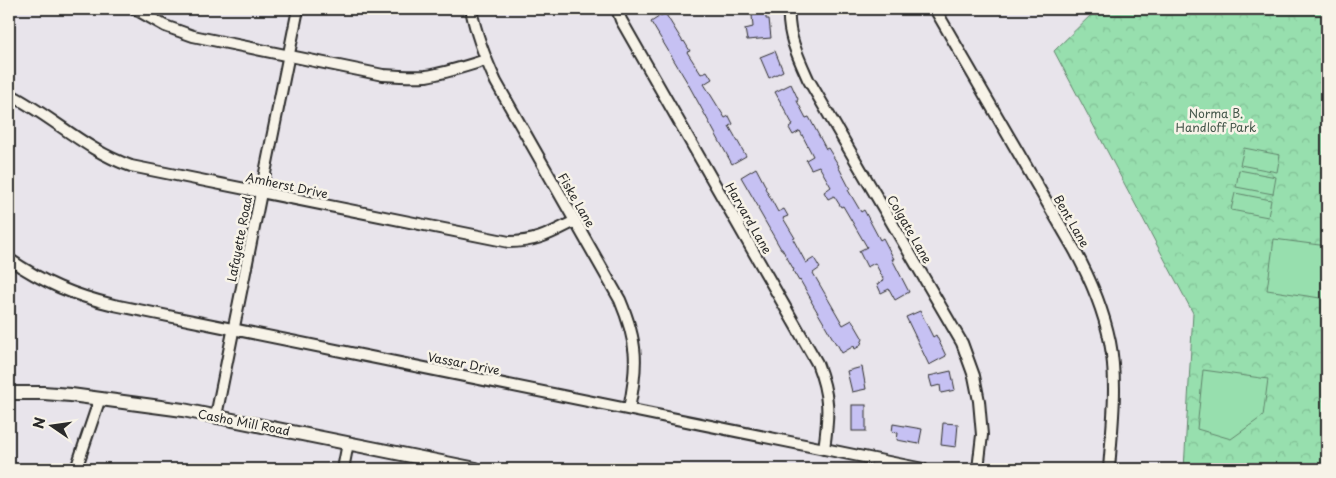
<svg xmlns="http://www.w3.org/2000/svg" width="1336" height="478" viewBox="0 0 1336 478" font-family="'Playpen Sans',sans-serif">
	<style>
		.park { fill: url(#park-crowns); stroke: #61856c }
		.pitch { fill: #97dfae; stroke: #61856c }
		.building { fill: #c6c1f3; stroke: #2b2b2b }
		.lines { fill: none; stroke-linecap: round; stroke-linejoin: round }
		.minor-casing { stroke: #2b2b2b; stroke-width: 14 }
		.tertiary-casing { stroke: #2b2b2b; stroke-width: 16 }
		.minor { stroke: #f7f3e8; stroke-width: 10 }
		.tertiary { stroke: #f7f3e8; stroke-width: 12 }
		.labels { text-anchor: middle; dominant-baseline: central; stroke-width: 5; stroke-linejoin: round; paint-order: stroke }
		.park-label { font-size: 12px; fill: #46584c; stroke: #f7f3e8 }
		.street-label { font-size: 12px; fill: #2b2b2b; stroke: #f7f3e8 }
	</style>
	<defs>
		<pattern id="park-crowns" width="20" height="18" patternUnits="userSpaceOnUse" patternTransform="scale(1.25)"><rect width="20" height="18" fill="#97dfae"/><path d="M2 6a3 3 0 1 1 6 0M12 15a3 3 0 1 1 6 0" fill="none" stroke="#82c096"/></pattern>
	</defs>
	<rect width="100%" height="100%" fill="#e8e4eb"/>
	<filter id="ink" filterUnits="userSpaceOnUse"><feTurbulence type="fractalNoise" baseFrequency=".02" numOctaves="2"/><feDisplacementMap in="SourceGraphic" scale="10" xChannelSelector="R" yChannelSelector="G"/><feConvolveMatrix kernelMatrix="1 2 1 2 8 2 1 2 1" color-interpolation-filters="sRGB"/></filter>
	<g filter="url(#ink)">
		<polygon class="park" points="1097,9 1327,9 1327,469 1184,469 1193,313 1054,51"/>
		<g class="pitch">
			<polygon points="1244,148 1280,155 1277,172 1240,165"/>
			<polygon points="1239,170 1276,177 1273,194 1236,187"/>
			<polygon points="1235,193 1271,200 1268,217 1231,210"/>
			<polygon points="1274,239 1327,246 1327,299 1267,290"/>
			<polygon points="1203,370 1268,379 1263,416 1231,439 1197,429"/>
		</g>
		<g class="building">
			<polygon points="665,13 683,42 684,41 690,51 687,52 701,74 707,71 712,79 704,84 725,118 729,116 733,124 729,126 746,156 732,164 687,82 651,22"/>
			<polygon points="766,14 766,19 769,19 771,38 747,40 745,29 753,27 752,15"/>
			<polygon points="775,51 783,71 769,78 760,57"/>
			<polygon points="791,84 798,99 797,101 806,118 809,117 826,149 828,148 839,166 838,166 850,189 848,190 861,212 864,210 880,240 883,238 894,259 892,259 909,292 895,300 889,289 881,293 877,284 884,280 875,263 867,267 859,251 867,247 843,206 841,207 834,196 828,199 824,192 831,187 819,166 811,169 806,160 813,156 800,131 793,135 789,128 793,125 775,92"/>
			<polygon points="756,168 766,187 765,188 778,212 784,209 788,216 783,218 795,238 793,239 806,263 814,258 820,268 813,273 843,325 852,320 863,339 860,346 855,349 854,346 842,353 837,344 836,344 811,301 812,301 800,280 799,281 793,271 794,270 782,249 781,249 758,209 759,208 741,177"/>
			<polygon points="920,311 933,337 936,335 946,356 929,365 906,317"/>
			<polygon points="862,367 866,389 852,392 847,371"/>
			<polygon points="951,371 955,390 941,393 940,385 932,387 929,376"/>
			<rect x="852" y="405" width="14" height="26"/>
			<polygon points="943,423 958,424 956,447 941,445"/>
			<polygon points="893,424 922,429 919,444 897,440 898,433 892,432"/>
		</g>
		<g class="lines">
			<g class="minor-casing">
				<g id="minor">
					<path d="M 135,9 L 165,26 L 193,36 L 383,75 C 397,76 411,77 426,76 C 446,73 466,66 486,60"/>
					<path d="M 471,9 C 476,35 485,58 496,82 L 620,300 C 638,343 638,364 629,409"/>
					<path d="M 617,9 L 621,20 L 817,363 C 830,396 829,414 824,449"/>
					<path d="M 789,9 C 787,34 798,57 808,79 L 962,343 L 974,376 L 979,401 L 982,435 L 978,469"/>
					<path d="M 935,9 L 1074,249 C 1090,278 1103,308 1110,342 C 1118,383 1112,427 1109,469"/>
					<path d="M 9,94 C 51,115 86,151 131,166 L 509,242 C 537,242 551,233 575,221"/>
					<path d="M 9,259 C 44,283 73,295 114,305 L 923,469"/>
					<polyline points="216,416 298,9"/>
					<polyline points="76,469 100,398"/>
					<polyline points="343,469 348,443"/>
				</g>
			</g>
			<g class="tertiary-casing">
				<polyline id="tertiary" points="9,393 43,393 71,395 183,410 476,469"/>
			</g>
			<use href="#minor" class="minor"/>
			<use href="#tertiary" class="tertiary"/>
		</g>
	</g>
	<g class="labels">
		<g class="park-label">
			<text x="1216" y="113">Norma B.<tspan x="1216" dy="14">Handloff Park</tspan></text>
		</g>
		<g class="street-label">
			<text transform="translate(287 185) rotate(12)">Amherst Drive</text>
			<text transform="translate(577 200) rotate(60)">Fiske Lane</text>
			<text transform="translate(749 218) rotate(60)">Harvard Lane</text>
			<text transform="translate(1072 221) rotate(60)">Bent Lane</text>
			<text transform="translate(910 229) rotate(60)">Colgate Lane</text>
			<text transform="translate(239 239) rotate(-79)">Lafayette Road</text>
			<text transform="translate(464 363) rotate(11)">Vassar Drive</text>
			<text transform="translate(244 422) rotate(11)">Casho Mill Road</text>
		</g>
	</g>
	<rect width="1336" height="478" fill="none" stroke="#f7f3e8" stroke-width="30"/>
	<rect x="15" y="15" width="1306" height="448" fill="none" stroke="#2b2b2b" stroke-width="2" filter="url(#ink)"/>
	<g transform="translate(52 426) rotate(283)" stroke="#f7f3e8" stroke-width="4" paint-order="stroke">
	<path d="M0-4L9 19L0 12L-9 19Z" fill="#2b2b2b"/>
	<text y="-8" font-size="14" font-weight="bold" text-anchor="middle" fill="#2b2b2b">N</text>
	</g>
</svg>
